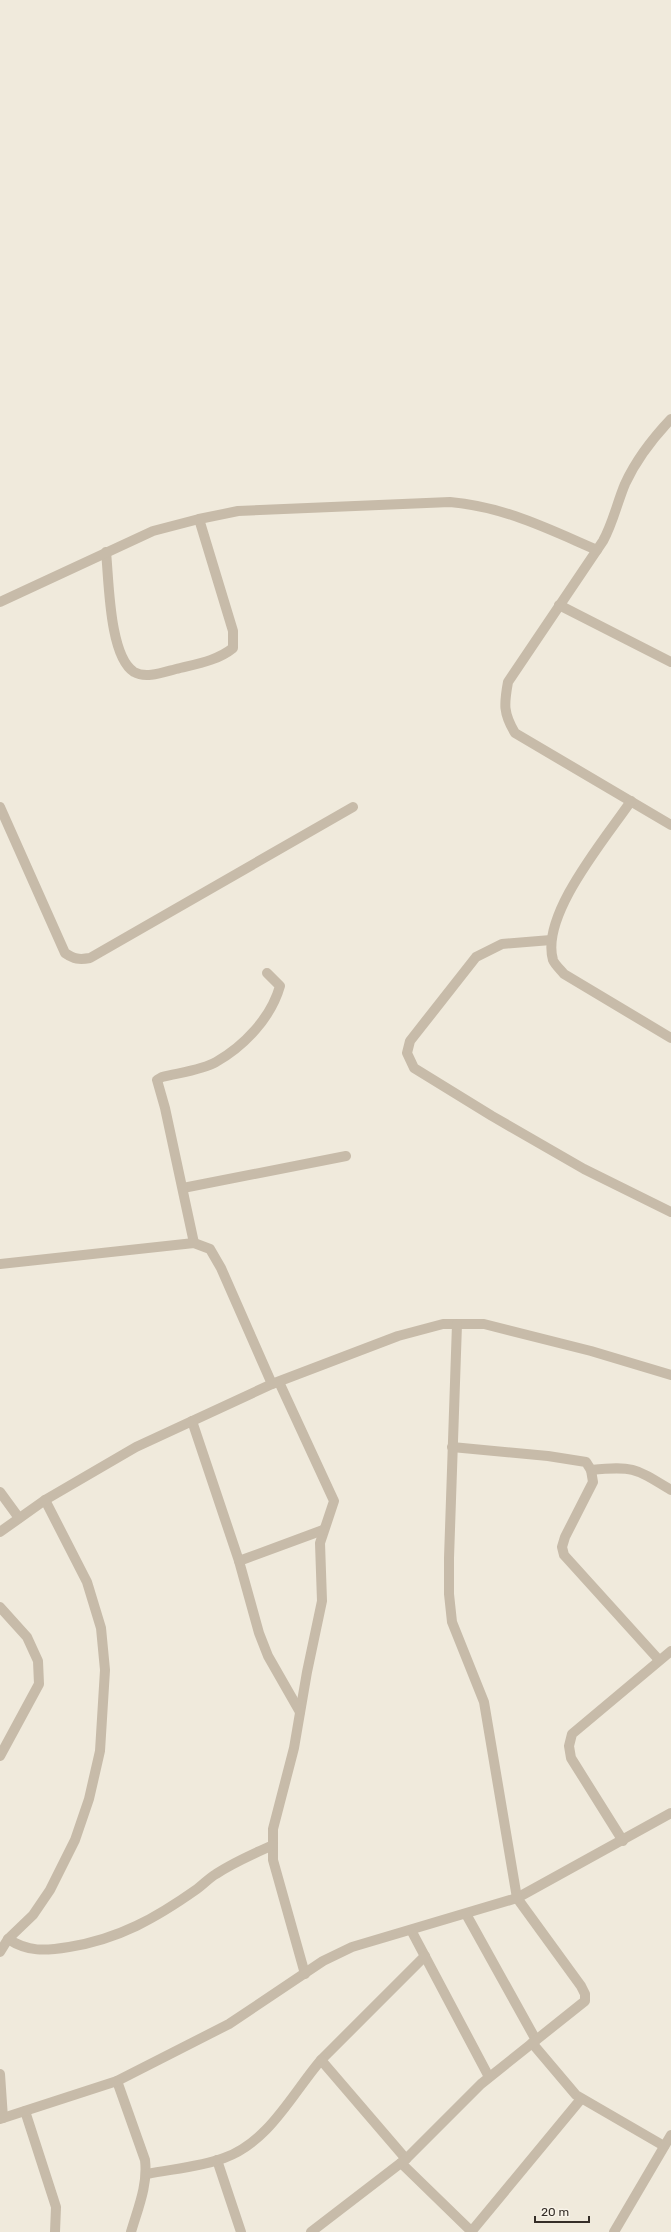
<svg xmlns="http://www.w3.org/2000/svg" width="671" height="2232" viewBox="0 0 671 2232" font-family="Rubik,sans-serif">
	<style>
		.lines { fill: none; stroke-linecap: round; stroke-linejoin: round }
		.minor { stroke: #c7bba9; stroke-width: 10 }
	</style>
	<rect width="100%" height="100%" fill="#f0eadc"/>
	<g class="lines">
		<g class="minor">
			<path d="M 671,419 C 653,438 636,460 625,484 C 617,503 613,523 603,541 L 508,682 C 504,704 503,713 515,733 L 671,825"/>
			<path d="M 106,552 C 109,580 109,656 134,672 C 146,679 164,672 176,669 C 196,664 217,661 233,648 L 233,631 L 199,519"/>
			<path d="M 0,602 L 153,531 L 199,519 L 238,511 L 450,502 C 505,507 546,528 597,550"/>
			<polyline points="559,605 671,662"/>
			<path d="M 631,801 C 606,838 540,915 553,960 C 555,965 561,970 564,974 L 671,1038"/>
			<path d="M 0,807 L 65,953 C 74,959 79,960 90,958 L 353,807"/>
			<polyline points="551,940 502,944 476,957 410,1041 407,1053 414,1068 492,1116 584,1169 671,1212"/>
			<polyline points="183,1188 346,1156"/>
			<path d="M 194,1243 L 165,1108 L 157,1080 L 162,1077 C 177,1073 203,1070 216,1062 C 244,1046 271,1018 280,986 L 267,973"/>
			<polyline points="0,1264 194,1243 210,1249 221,1268 272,1384"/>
			<polyline points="279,1382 334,1501 320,1543 322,1601 307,1672 294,1748 273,1829 273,1860 305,1974"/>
			<polyline points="192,1421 239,1561 259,1633 268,1656 300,1712"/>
			<polyline points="452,1447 548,1456 586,1462 591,1470 593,1482 565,1537 562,1547 564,1555 659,1660"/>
			<path d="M 591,1470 C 634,1466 635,1468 671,1490"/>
			<polyline points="0,1492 19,1518"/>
			<polyline points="0,1532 45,1500 136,1447 272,1384 398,1336 443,1324 484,1324 591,1351 671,1375"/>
			<polyline points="239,1561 323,1530"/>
			<polyline points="0,1607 27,1637 38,1661 39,1684 0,1756"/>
			<polyline points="623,1841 571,1758 569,1746 572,1734 671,1651"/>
			<polyline points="466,1914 536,2040"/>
			<polyline points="411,1930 489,2077"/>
			<path d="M 8,1939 C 28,1952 45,1951 69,1947 C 119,1939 156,1918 197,1889 C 204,1884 209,1878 216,1874 C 234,1862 253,1854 273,1845"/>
			<polyline points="0,1952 8,1939 33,1915 50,1890 75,1840 89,1799 100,1751 105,1670 101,1628 87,1582 45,1500"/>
			<polyline points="532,2043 576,2095 664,2146"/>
			<polyline points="321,2060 425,1956"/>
			<polyline points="0,2074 3,2118"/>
			<path d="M 117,2081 L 145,2160 C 148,2185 138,2208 131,2232"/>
			<polyline points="25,2111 56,2207 55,2232"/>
			<polyline points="0,2119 117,2081 229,2024 323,1961 352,1947 517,1898 671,1813"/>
			<polyline points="217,2160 241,2232"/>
			<polyline points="401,2163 471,2231"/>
			<path d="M 147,2174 C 172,2169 200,2167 224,2158 C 269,2142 292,2094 321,2060 L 406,2159"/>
			<polyline points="311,2232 406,2159 481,2084 585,2001 585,1994 581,1986 517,1898 484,1702 452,1622 449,1594 449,1558 457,1324"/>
			<polyline points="471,2232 581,2099"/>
			<polyline points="614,2232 671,2135"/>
		</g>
	</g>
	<path d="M535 2216v6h54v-6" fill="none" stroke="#352e28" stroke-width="2"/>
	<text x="541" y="2216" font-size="12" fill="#352e28" stroke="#f8f3e8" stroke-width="3" paint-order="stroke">20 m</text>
</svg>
